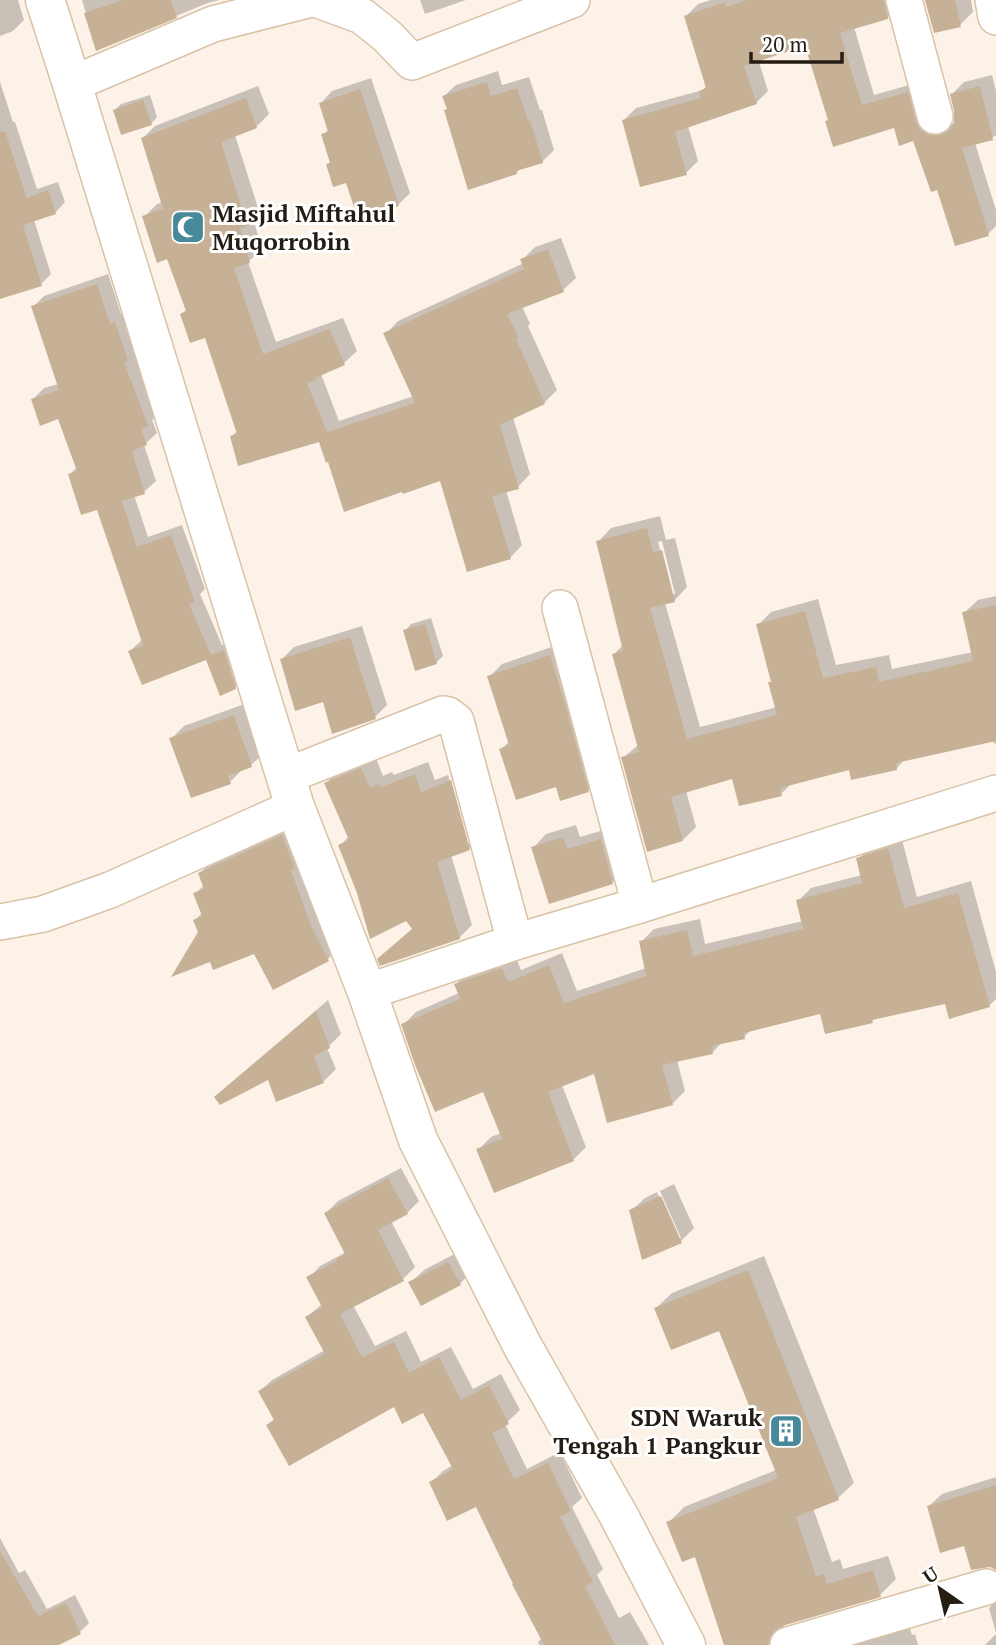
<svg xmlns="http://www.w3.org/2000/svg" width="996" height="1645" viewBox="0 0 996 1645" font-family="'PT Serif',serif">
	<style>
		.shadow { fill: #0003; fill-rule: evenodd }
		.building { fill: #c7b196 }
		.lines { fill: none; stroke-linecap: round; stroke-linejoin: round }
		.minor-casing { stroke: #d9c3a7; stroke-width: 38 }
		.tertiary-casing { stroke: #d9c3a7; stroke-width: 41 }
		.minor { stroke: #fff; stroke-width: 35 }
		.tertiary { stroke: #fff; stroke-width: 38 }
		.labels { text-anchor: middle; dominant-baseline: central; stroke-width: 6; stroke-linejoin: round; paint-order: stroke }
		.poi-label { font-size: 24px; font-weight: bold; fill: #251d13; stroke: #fff; text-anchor: start }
	</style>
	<rect width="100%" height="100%" fill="#fcf2e7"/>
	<g class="shadow">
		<polygon points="0,0 18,0 24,20 13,31 0,36"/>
		<polygon points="82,0 219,0 205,4 97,49"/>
		<polygon points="420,0 466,0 425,14"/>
		<polygon points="711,0 898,0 899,6 887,18 854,27 874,95 920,82 942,124 953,124 956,121 952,94 964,82 992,75 996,91 996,135 992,138 975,143 996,210 996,226 988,234 938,188 914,139 895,126 830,119 806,43 758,59 768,91 756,103 688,126 698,161 686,173 624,120 636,108 703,90 707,85 686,16 698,4"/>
		<polygon points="927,0 971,0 973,12 960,25"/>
		<polygon points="498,71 502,85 529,77 540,110 542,110 554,150 542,162 521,168 516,173 448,108 444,96 456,85"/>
		<polygon points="371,78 410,193 398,205 347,181 327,165 331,161 323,135 329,129 321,103 332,91"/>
		<polygon points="0,82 13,122 15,122 37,189 58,182 65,202 55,213 34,220 51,274 41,284 0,297"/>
		<polygon points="258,86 269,114 256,127 235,135 259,211 253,218 262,249 248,262 276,342 343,318 357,351 344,363 321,374 339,421 414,396 386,334 398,321 524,263 522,260 535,247 561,238 576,278 563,290 522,306 530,324 528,326 557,390 544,403 513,417 530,474 518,487 506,490 522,545 510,558 442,479 320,440 232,436 238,430 206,336 182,314 187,309 168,257 144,217 157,204 163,202 143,138 155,126"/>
		<polygon points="150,95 157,117 151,124 115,110 121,104"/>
		<polygon points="108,274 121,314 126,312 158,414 152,420 157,433 144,445 156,481 144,492 134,495 148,537 182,525 205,589 200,594 222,645 235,640 246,677 235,688 207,658 130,651 143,639 98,508 70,474 77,467 59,417 33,399 44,388 58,384 33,307 44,296"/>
		<path d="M 660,516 L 666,540 L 675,538 L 687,587 L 674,601 L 665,603 L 700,727 L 777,707 L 772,681 L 758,625 L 771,612 L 818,599 L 836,665 L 889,655 L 892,669 L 973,652 L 964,613 L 978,600 L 996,596 L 996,743 L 994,744 L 993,740 L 905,759 L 897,768 L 850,768 L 792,783 L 781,794 L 733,776 L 686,791 L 696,827 L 683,840 L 623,758 L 639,744 L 614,654 L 623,645 L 598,542 L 611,528 ZM 662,541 L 675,594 L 671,594 L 658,542 Z"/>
		<polygon points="431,618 443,656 436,663 405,631 411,624"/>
		<polygon points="362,626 387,705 375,717 324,700 282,659 294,647"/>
		<polygon points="563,643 601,777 588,790 557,785 501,749 510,741 489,677 502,664"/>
		<polygon points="247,703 265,752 251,765 244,768 230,782 192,796 171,739 184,726"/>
		<polygon points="375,756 383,776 392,772 394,775 428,762 435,780 448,775 466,844 470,844 451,773 464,768 482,835 469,848 451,855 472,925 459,938 413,928 407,918 359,893 340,846 349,836 326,783 339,770"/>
		<polygon points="295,823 341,946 328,959 274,988 255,952 200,932 195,920 203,912 195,894 204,885 200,873 213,860"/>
		<polygon points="576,825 580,837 614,827 626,869 613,882 533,848 546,834"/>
		<polygon points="901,836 917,897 971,881 996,972 996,999 989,1006 946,1001 875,1018 872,1021 822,1012 752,1029 744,1037 723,1041 713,1052 677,1060 685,1091 672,1104 595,1071 562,1085 586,1147 573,1160 478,1150 491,1137 501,1133 484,1090 403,1025 416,1012 459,993 456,984 468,972 515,956 521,970 562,953 577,991 646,968 641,942 654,929 700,919 705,944 803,921 798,901 811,888 862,875 858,859 871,846"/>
		<polygon points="328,1000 341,1034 327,1048 336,1069 323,1082 269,1078 229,1085"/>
		<polygon points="401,1168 419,1201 407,1213 391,1221 415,1267 403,1279 353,1305 375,1346 406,1331 421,1362 451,1347 473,1389 501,1374 520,1410 505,1424 527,1469 560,1452 582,1498 572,1507 603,1569 597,1575 619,1618 630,1612 649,1645 539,1645 538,1642 542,1638 477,1505 431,1483 443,1471 453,1465 423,1410 394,1405 268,1425 275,1418 260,1391 272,1380 325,1350 307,1317 322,1304 309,1278 320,1266 346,1252 326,1213 338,1201"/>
		<polygon points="674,1184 694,1228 681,1241 631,1211 645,1198 657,1192 677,1238 681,1238 660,1191"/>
		<polygon points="462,1250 473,1270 460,1284 410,1283 424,1270"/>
		<polygon points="764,1256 854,1483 838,1498 813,1508 832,1562 840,1559 843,1569 888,1556 896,1579 880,1595 784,1624 784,1635 791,1645 726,1645 696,1555 668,1523 684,1507 776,1470 720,1329 656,1308 672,1293"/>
		<polygon points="996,1477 996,1568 965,1544 929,1506 942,1494"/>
		<polygon points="0,1538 19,1573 25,1570 47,1609 75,1595 89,1623 80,1632 58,1645 0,1645"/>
		<polygon points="996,1601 996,1633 989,1608"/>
		<polygon points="908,1621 912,1635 915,1634 918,1645 854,1645 865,1633"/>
		<polygon points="995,1635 996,1635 996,1645 985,1645"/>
	</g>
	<g class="building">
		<polygon points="123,0 171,0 177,18 96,51 84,13"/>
		<polygon points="747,0 884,0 888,19 840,33 862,105 908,92 916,122 920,130 929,135 941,135 949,131 954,122 954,111 950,94 980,86 993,140 962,148 989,236 955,246 937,190 931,192 913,141 899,146 894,128 833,147 825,121 828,120 805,46 744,66 757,104 675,132 687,175 640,187 622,120 701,98 699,91 706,88 684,16 725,2 726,7"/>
		<polygon points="925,0 955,0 961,27 934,33"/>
		<polygon points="487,82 491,96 517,88 528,121 530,120 543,163 516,171 517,174 468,190 444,110 447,109 442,96"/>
		<polygon points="360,89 399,206 358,219 346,183 333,187 326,164 330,163 321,134 328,132 319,103"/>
		<polygon points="246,98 257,128 221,142 247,226 240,228 250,263 234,268 263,354 330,329 345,365 315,378 316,380 307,383 327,432 415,403 383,333 524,269 520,259 548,249 564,292 507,314 519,338 516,339 545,404 500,425 519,489 492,496 511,559 467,572 440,481 403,494 402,492 344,512 328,462 326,463 319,442 238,466 230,436 237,434 205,338 190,343 180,314 186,311 167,259 157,263 142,216 163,209 141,138"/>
		<polygon points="143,100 152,125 121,135 113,110"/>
		<polygon points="5,131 27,198 48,190 56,214 23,225 42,286 0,299 0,132"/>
		<polygon points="97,284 110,324 115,322 128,361 124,362 148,426 141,429 147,445 132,451 145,494 122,501 137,547 171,535 195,602 189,604 211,655 224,650 236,689 220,696 206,660 142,685 128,651 143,645 97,510 81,515 68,474 77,471 58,419 40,426 31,399 59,390 31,306"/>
		<polygon points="647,528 653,552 662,550 675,602 650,608 687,739 777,715 768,682 771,682 756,624 805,611 823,678 876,667 879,682 973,661 962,612 996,605 996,741 896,763 897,770 851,780 849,770 780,788 782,796 739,806 732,779 671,797 683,841 647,852 621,757 639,752 612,654 623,651 596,541"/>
		<polygon points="425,624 437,664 415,671 403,630"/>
		<polygon points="350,637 376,719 332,734 323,702 295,711 280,659"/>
		<polygon points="550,655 566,708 589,792 560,801 556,787 516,800 499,749 509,745 487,676"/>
		<polygon points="234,715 252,767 228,776 231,784 191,798 169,738"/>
		<polygon points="361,768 370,788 379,784 381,787 415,774 421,792 451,780 470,850 437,862 460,939 380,966 377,959 412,929 406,921 370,939 357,893 338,845 349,840 324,783"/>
		<polygon points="282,835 295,868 291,870 311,926 329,961 273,990 254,954 213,970 210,962 171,977 198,932 193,920 202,916 193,893 204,889 198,873"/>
		<polygon points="563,837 567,849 601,839 613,884 549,904 531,847"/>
		<polygon points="888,848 904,908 958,893 990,1007 949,1019 945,1004 872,1020 873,1023 825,1034 820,1014 744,1033 745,1039 712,1046 713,1054 662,1065 673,1105 607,1123 594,1074 548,1092 574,1161 494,1193 476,1149 502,1139 483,1092 435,1112 415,1065 401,1024 460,999 454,984 502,968 508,982 549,965 564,1003 646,976 639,941 687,930 693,956 803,929 796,900 862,883 856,858"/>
		<polygon points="316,1011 330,1048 314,1056 324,1083 276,1102 268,1080 220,1105 214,1097"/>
		<polygon points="388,1178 408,1214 378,1230 404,1281 340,1314 362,1357 394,1342 409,1373 439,1357 461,1400 489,1385 509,1424 492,1433 514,1479 548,1463 571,1511 560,1517 593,1582 585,1586 615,1645 544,1645 512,1584 513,1584 476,1507 447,1521 429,1482 453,1469 423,1413 402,1424 394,1407 289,1466 266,1425 274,1420 258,1391 325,1354 305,1317 322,1307 306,1277 337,1261 336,1259 345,1254 324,1213"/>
		<polygon points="661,1196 682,1243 642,1260 629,1210"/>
		<polygon points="448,1262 461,1285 421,1306 408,1282"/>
		<polygon points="748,1270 839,1500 796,1517 816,1576 824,1574 827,1584 873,1570 881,1597 782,1626 773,1632 769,1640 768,1645 724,1645 695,1557 682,1562 666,1522 778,1478 719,1331 671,1350 654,1308"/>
		<polygon points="996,1485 996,1570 990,1567 971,1570 964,1546 940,1553 927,1506"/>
		<polygon points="0,1551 38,1616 66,1603 81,1634 59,1645 0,1645"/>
	</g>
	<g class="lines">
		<g class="minor-casing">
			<g id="minor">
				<polyline points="318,0 362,16 387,36 412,62 572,0"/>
				<polyline points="904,0 935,116"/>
				<polyline points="993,0 996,17"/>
				<polyline points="72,84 213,24 307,0"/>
				<polyline points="560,608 640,905"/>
				<polyline points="286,776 443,714 448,715 456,721 515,942"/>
				<polyline points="0,922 43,914 110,890 295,807"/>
				<polyline points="367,992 515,942 640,905 996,793"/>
				<polyline points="788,1645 986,1587"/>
			</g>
		</g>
		<g class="tertiary-casing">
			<polyline id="tertiary" points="45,0 72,84 295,807 367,992 418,1140 522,1345 619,1516 686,1645"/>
		</g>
		<use href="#minor" class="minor"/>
		<use href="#tertiary" class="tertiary"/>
	</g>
	<defs>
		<g id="mosque-square" transform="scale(1.75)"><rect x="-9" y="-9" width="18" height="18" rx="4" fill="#48889b" stroke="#fff"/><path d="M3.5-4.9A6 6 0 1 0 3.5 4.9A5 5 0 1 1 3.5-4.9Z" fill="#fff"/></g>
		<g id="building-square" transform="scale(1.75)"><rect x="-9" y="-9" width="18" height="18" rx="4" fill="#48889b" stroke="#fff"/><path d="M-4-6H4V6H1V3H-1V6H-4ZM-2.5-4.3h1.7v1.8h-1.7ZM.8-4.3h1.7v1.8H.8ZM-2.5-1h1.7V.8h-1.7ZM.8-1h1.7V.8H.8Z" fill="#fff"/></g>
	</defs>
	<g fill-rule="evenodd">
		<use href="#mosque-square" x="188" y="227"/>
		<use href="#building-square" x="786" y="1431"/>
	</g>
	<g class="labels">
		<g class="poi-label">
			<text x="212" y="213">Masjid Miftahul<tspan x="212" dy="28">Muqorrobin</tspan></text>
			<text x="762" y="1417" text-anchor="end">SDN Waruk<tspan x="762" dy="28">Tengah 1 Pangkur</tspan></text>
		</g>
	</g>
	<g transform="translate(940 1589) rotate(326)" stroke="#ffffff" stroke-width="5" paint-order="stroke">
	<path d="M0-5L12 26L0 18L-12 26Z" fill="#251d13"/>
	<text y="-10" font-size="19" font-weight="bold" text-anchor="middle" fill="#251d13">U</text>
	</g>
	<path d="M751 52v10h91v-10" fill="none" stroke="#251d13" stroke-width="3.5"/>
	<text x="762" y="52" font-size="21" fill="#251d13" stroke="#ffffff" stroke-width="5" paint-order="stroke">20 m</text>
</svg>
